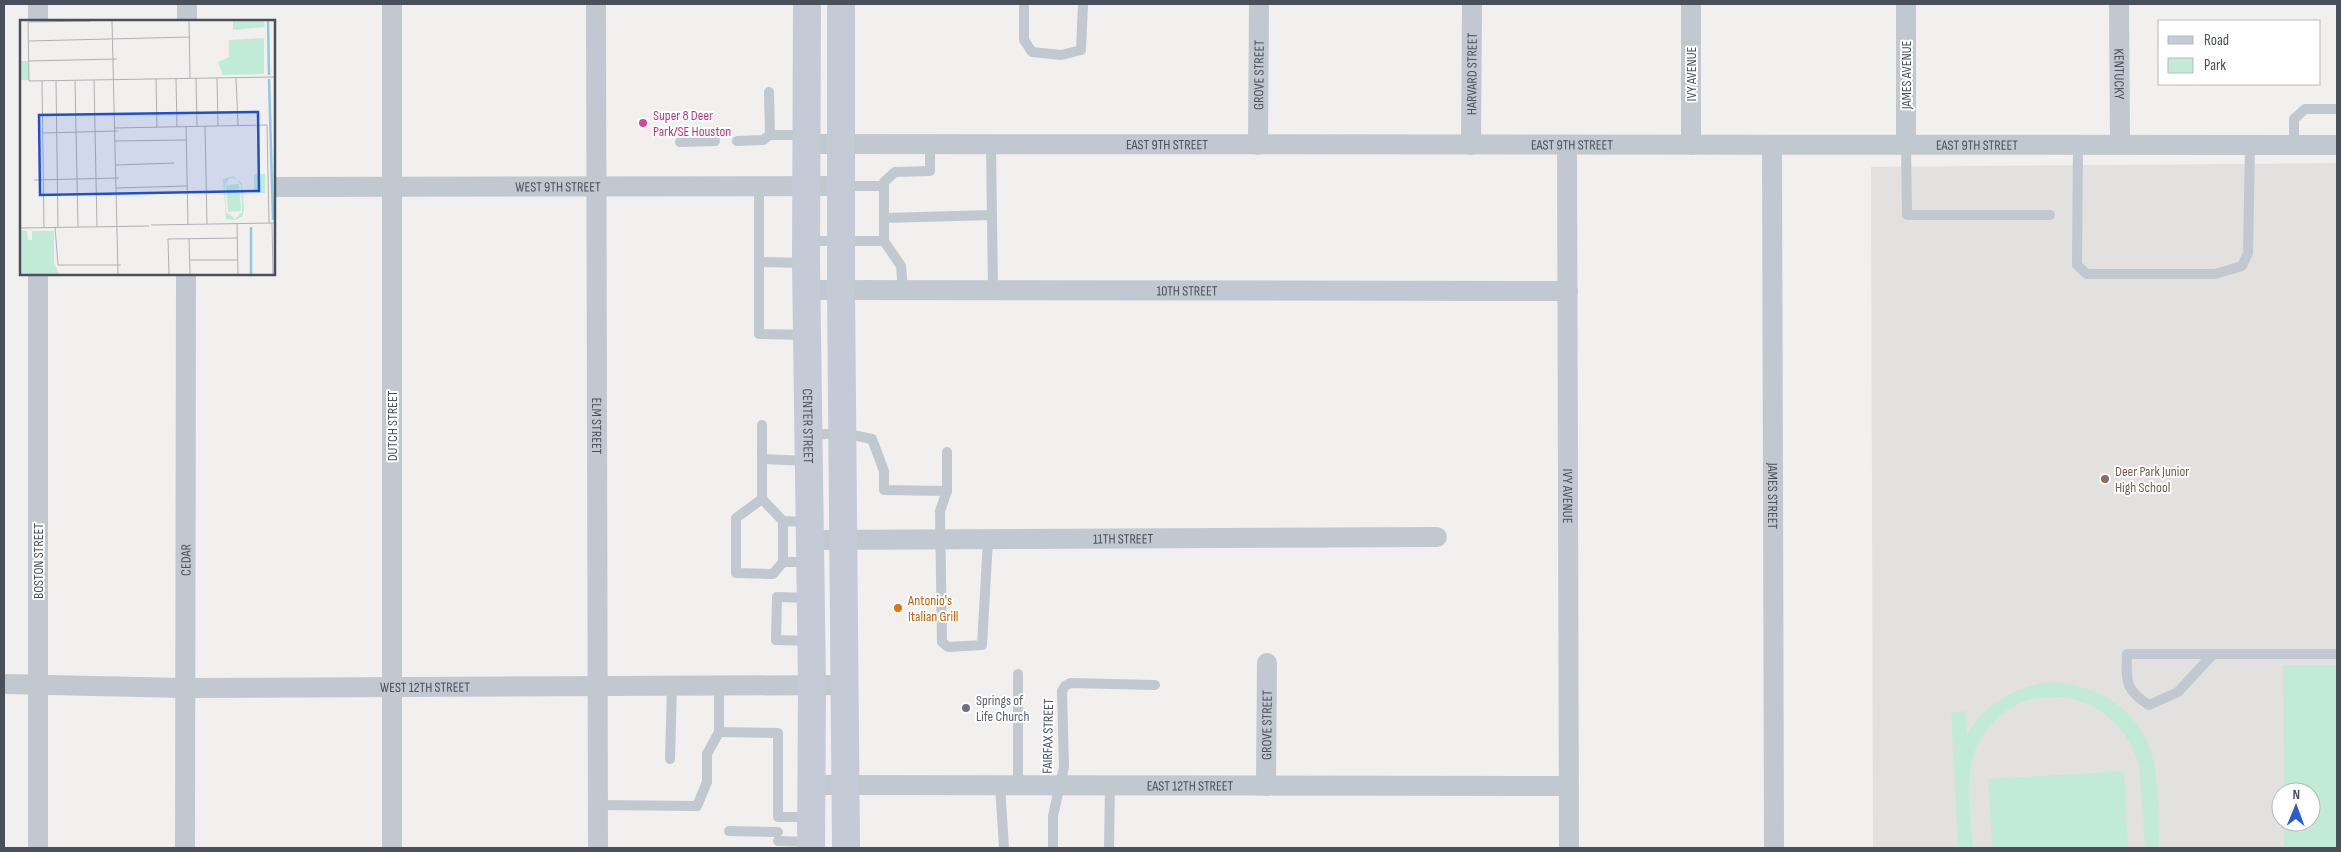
<svg xmlns="http://www.w3.org/2000/svg" width="2341" height="852" viewBox="0 0 2341 852" font-family="'Sofia Sans Condensed',sans-serif">
	<style>
		.education { fill: #e2e1e0; fill-rule: evenodd }
		.green { fill: #c2ebd7 }
		.lines { fill: none; stroke-linecap: round; stroke-linejoin: round }
		.service { stroke: #c1c8d0; stroke-width: 10 }
		.minor { stroke: #c1c8d0; stroke-width: 20 }
		.secondary { stroke: #c4cad6; stroke-width: 28 }
		.hotel-dot { fill: #d1479c; stroke: #fff; stroke-width: 2 }
		.education-dot { fill: #8d6e63; stroke: #fff; stroke-width: 2 }
		.food-dot { fill: #e8710a; stroke: #fff; stroke-width: 2 }
		.worship-dot { fill: #6b7280; stroke: #fff; stroke-width: 2 }
		.labels { text-anchor: middle; dominant-baseline: central; stroke-width: 4; stroke-linejoin: round; paint-order: stroke }
		.street-label { font-size: 14px; fill: #49505b; stroke: #fff }
		.hotel-label { font-size: 14px; fill: #b23c85; stroke: #fff; text-anchor: start }
		.education-label { font-size: 14px; fill: #785e54; stroke: #fff; text-anchor: start }
		.food-label { font-size: 14px; fill: #c56008; stroke: #fff; text-anchor: start }
		.worship-label { font-size: 14px; fill: #5b616d; stroke: #fff; text-anchor: start }
		.inset-river { fill: none; stroke: #93c8e4; stroke-width: 2.5 }
		.inset-road { fill: none; stroke: #aeb0b4; stroke-width: 1 }
		.view { fill: #1d4ed8; fill-opacity: 0.15; stroke: #1d4ed8; stroke-width: 2.5 }
		.inset-edge { fill: none; stroke: #49505b; stroke-width: 2.5 }
	</style>
	<rect width="100%" height="100%" fill="#f1f0ef"/>
	<path class="education" d="M 2337,163 L 2337,848 L 1873,848 L 1871,167 ZM 2281,792 L 2311,792 L 2311,822 L 2281,822 Z"/>
	<g class="green">
		<polygon points="2283,665 2337,665 2337,848 2284,848 2284,822 2311,822 2311,792 2284,792"/>
		<path d="M 2050,682 C 2099,684 2144,712 2154,763 C 2159,791 2158,820 2159,848 L 2145,848 L 2139,765 C 2117,686 2014,670 1977,746 C 1963,777 1971,816 1973,848 L 1958,848 L 1951,712 L 1965,711 L 1967,734 C 1986,703 2014,687 2050,682 Z"/>
		<polygon points="2124,771 2128,848 1992,848 1988,779"/>
	</g>
	<g class="lines">
		<g class="service">
			<polyline points="1024,4 1024,40 1032,52 1061,55 1081,50 1083,4"/>
			<polyline points="769,92 770,135 806,135"/>
			<polyline points="737,141 763,140 770,135"/>
			<polyline points="680,142 715,141"/>
			<polyline points="2078,144 2077,265 2087,274 2215,274 2242,266 2248,253 2250,145"/>
			<polyline points="991,145 993,292"/>
			<polyline points="1906,145 1907,215 2050,215"/>
			<polyline points="2294,145 2294,119 2305,109 2337,109"/>
			<polyline points="759,186 759,334 806,335"/>
			<polyline points="842,186 884,186"/>
			<polyline points="884,218 884,182 895,172 930,171 930,145"/>
			<polyline points="808,241 884,241 901,266 903,291"/>
			<polyline points="884,241 884,218 992,215"/>
			<polyline points="759,262 805,263"/>
			<polyline points="762,425 762,459"/>
			<polyline points="810,435 843,433 872,439 884,471 884,490 947,491"/>
			<polyline points="947,452 947,491 940,511 942,642 948,647 982,645 988,540"/>
			<polyline points="762,499 736,518 736,573 773,574 783,562"/>
			<polyline points="783,521 762,499 762,459 809,461"/>
			<polyline points="808,522 783,521 783,562 810,562"/>
			<polyline points="810,598 777,597 776,640 811,641"/>
			<path d="M 2213,654 L 2178,692 L 2149,705 C 2125,690 2126,682 2127,654 L 2337,654"/>
			<polyline points="1018,674 1018,785"/>
			<polyline points="719,685 719,732 778,733 778,817 809,817"/>
			<polyline points="670,759 672,686"/>
			<polyline points="1000,785 1004,848"/>
			<polyline points="598,805 697,806 707,782 707,754 719,732"/>
			<polyline points="729,831 778,832"/>
			<polyline points="778,841 809,842"/>
			<polyline points="1053,848 1053,816 1064,767 1062,691 1065,686 1070,683 1155,685"/>
			<polyline points="1109,848 1110,785"/>
		</g>
		<g class="minor">
			<polyline points="38,4 38,21"/>
			<polyline points="392,4 392,848"/>
			<path id="s1" d="M 596,4 L 598,848"/>
			<polyline points="1691,4 1691,145"/>
			<polyline points="1906,4 1906,145"/>
			<path id="s2" d="M 2119,4 L 2120,144"/>
			<polyline points="187,21 187,4"/>
			<path id="s3" d="M 806,144 L 2337,145"/>
			<path id="s4" d="M 1258,145 L 1259,4"/>
			<path id="s5" d="M 1471,145 L 1472,4"/>
			<path id="s6" d="M 1567,145 L 1569,848"/>
			<path id="s7" d="M 1772,145 L 1774,848"/>
			<path id="s8" d="M 274,187 L 841,186"/>
			<polyline points="38,274 38,848"/>
			<path id="s9" d="M 807,290 L 1568,291"/>
			<path id="s10" d="M 811,540 L 1437,537"/>
			<path id="s11" d="M 4,684 L 184,688 L 845,685"/>
			<path id="s12" d="M 811,785 L 1569,786"/>
			<path id="s13" d="M 1266,786 L 1267,663"/>
			<path id="s14" d="M 185,848 L 186,274"/>
		</g>
		<g class="secondary">
			<path id="s15" d="M 807,4 L 806,263 L 812,686 L 811,848"/>
			<polyline points="841,4 841,291 846,848"/>
		</g>
	</g>
	<circle class="hotel-dot" cx="643" cy="123" r="5"/>
	<circle class="education-dot" cx="2105" cy="479" r="5"/>
	<circle class="food-dot" cx="898" cy="608" r="5"/>
	<circle class="worship-dot" cx="966" cy="708" r="5"/>
	<g class="labels">
		<g class="street-label">
			<text stroke="none"><textPath href="#s4" startOffset="70">GROVE STREET</textPath></text>
			<text stroke="none"><textPath href="#s5" startOffset="71">HARVARD STREET</textPath></text>
			<text transform="translate(1691 74) rotate(-90)">IVY AVENUE</text>
			<text stroke="none"><textPath href="#s2" startOffset="70">KENTUCKY</textPath></text>
			<text transform="translate(1906 75) rotate(-90)">JAMES AVENUE</text>
			<text stroke="none"><textPath href="#s3" startOffset="361">EAST 9TH STREET</textPath></text>
			<text stroke="none"><textPath href="#s3" startOffset="766">EAST 9TH STREET</textPath></text>
			<text stroke="none"><textPath href="#s3" startOffset="1171">EAST 9TH STREET</textPath></text>
			<text stroke="none"><textPath href="#s8" startOffset="284">WEST 9TH STREET</textPath></text>
			<text stroke="none"><textPath href="#s9" startOffset="380">10TH STREET</textPath></text>
			<text transform="translate(392 426) rotate(-90)">DUTCH STREET</text>
			<text stroke="none"><textPath href="#s1" startOffset="422">ELM STREET</textPath></text>
			<text stroke="none"><textPath href="#s15" startOffset="422">CENTER STREET</textPath></text>
			<text stroke="none"><textPath href="#s6" startOffset="351">IVY AVENUE</textPath></text>
			<text stroke="none"><textPath href="#s7" startOffset="351">JAMES STREET</textPath></text>
			<text stroke="none"><textPath href="#s10" startOffset="312">11TH STREET</textPath></text>
			<text transform="translate(38 561) rotate(-90)">BOSTON STREET</text>
			<text stroke="none"><textPath href="#s14" startOffset="288">CEDAR</textPath></text>
			<text stroke="none"><textPath href="#s11" startOffset="421">WEST 12TH STREET</textPath></text>
			<text stroke="none"><textPath href="#s13" startOffset="61">GROVE STREET</textPath></text>
			<text transform="translate(1048 736) rotate(-89)">FAIRFAX STREET</text>
			<text stroke="none"><textPath href="#s12" startOffset="379">EAST 12TH STREET</textPath></text>
		</g>
		<g class="hotel-label">
			<text x="653" y="115">Super 8 Deer<tspan x="653" dy="16">Park/SE Houston</tspan></text>
		</g>
		<g class="education-label">
			<text x="2115" y="471">Deer Park Junior<tspan x="2115" dy="16">High School</tspan></text>
		</g>
		<g class="food-label">
			<text x="908" y="600">Antonio's<tspan x="908" dy="16">Italian Grill</tspan></text>
		</g>
		<g class="worship-label">
			<text x="976" y="700">Springs of<tspan x="976" dy="16">Life Church</tspan></text>
		</g>
	</g>
	<g transform="translate(20 20)">
		<rect width="255" height="255" fill="#f1f0ef"/>
		<path d="M 213,1 L 244,1 L 245,7 L 213,10 ZM 244,18 L 244,54 L 203,55 L 198,42 L 209,37 L 209,20 ZM 0,41 L 8,41 L 9,60 L 0,60 ZM 234,154 L 245,154 L 245,173 L 234,173 ZM 213,156 L 222,163 L 224,190 L 222,197 L 215,200 L 206,199 L 203,159 ZM 210,158 L 217,159 L 221,165 L 222,192 L 215,199 L 206,192 L 205,165 ZM 219,164 L 221,191 L 208,192 L 206,165 ZM 0,210 L 7,211 L 8,220 L 12,220 L 12,211 L 34,211 L 34,243 L 39,254 L 0,254 Z" fill="#c2ebd7" fill-rule="evenodd"/>
		<path class="inset-river" d="M 248,1 L 249,55M 249,59 L 253,200M 231,207 L 231,254"/>
		<path class="inset-road" d="M 71,1 L 8,2 L 9,61 L 255,57M 92,1 L 98,254M 169,1 L 170,58M 9,21 L 169,17M 9,41 L 97,39M 216,57 L 218,105M 176,58 L 177,106M 197,58 L 198,106M 136,59 L 137,107M 156,59 L 157,107M 74,60 L 77,207M 22,61 L 24,207M 36,61 L 38,207M 55,61 L 58,207M 166,106 L 168,204M 185,106 L 187,204M 95,108 L 247,105 L 249,203M 23,113 L 98,111M 95,121 L 166,120M 96,145 L 154,143M 14,160 L 99,158M 96,168 L 167,166M 252,203 L 253,254M 217,204 L 218,254M 131,205 L 255,203M 35,207 L 38,245 L 101,245M 0,208 L 129,206M 169,219 L 170,254M 170,240 L 218,240M 149,254 L 148,219 L 217,218"/>
		<path class="view" d="M 238,92 L 239,171 L 20,175 L 19,95 Z"/>
		<rect width="255" height="255" class="inset-edge"/>
	</g>
	<rect width="2341" height="852" fill="none" stroke="#49505b" stroke-width="10"/>
	<rect x="2158" y="20" width="162" height="65" fill="#ffffff" stroke="#b6b9bd"/>
	<rect x="2168" y="36" width="25" height="8" fill="#c4cad6" stroke="#b6b9bd"/>
	<text x="2204" y="45" font-size="15" fill="#49505b">Road</text>
	<rect x="2168" y="58" width="25" height="15" fill="#c2ebd7" stroke="#b6b9bd"/>
	<text x="2204" y="70" font-size="15" fill="#49505b">Park</text>
	<g transform="translate(2296 807) rotate(1)"><circle r="24" fill="#ffffff" stroke="#b6b9bd"/>
	<path d="M0-4L9 19L0 12L-9 19Z" fill="#2a5cd1"/>
	<text y="-8" font-size="14" font-weight="bold" text-anchor="middle" fill="#49505b">N</text>
	</g>
</svg>
